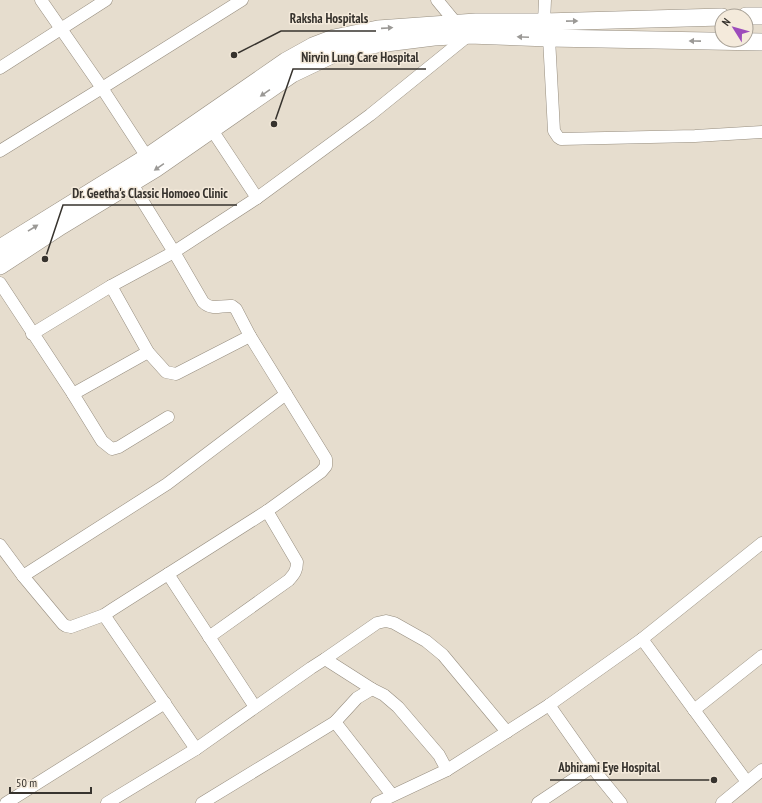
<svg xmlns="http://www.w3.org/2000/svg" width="762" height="803" viewBox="0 0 762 803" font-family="'PT Sans Narrow',sans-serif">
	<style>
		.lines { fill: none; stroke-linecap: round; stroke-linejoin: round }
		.minor-casing { stroke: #968d7f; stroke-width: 13 }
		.secondary-casing { stroke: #968d7f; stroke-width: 18 }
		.minor { stroke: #fff; stroke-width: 12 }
		.secondary { stroke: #fff; stroke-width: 17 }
		.oneway { fill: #9b9996 }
		.leader { fill: none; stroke: #37332e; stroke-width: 1.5 }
		.callout-dot { fill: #37332e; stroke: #f4eadb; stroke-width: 1.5 }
		.callout-label { font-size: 13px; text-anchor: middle; font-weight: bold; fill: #37332e; stroke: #f4eadb; stroke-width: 3; stroke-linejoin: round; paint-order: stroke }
	</style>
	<rect width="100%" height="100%" fill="#e6ddce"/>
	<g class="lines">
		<g class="minor-casing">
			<g id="minor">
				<polyline points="437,0 456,23"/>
				<polyline points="544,22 545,0"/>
				<polyline points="549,38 554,131 558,137 561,139 695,136 762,132"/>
				<polyline points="0,68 106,0"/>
				<polyline points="208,124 257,198"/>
				<polyline points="0,151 102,88 41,0"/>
				<polyline points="147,157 102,88 242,0"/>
				<polyline points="0,283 73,394 102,441 112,449 119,447 168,417"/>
				<polyline points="111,286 148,352 166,372 176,374 250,336"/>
				<polyline points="32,334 111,286 174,252 257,198 370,115 469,35"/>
				<polyline points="73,394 148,352"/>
				<path d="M 0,545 L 23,576 L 63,624 L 66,626 L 71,627 L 104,615 L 113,609 L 267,511 L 321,472 L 326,466 L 326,459 L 250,336 L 236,309 L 232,306 C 221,305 212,311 203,302 L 174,252 L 132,184"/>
				<polyline points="168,574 255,707"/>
				<polyline points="23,576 167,484 286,394"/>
				<polyline points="104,615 196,749"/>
				<path d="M 209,637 L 289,580 C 294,574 297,571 297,562 L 267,511"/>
				<polyline points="642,639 747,782"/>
				<polyline points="325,659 372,689 384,695 398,707 439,755 447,770"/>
				<polyline points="549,705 599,776 621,803"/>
				<polyline points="694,710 762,656"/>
				<polyline points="335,722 392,795"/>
				<polyline points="6,803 165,703"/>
				<polyline points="107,803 196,749 311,668 325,659 377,623 386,621 394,623 426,641 443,655 507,732"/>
				<polyline points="202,803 335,722 357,698 372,689"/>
				<polyline points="377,803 447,770 549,705 642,639 762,543"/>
				<polyline points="538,803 592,767"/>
				<polyline points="722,803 762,770"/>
			</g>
		</g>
		<g class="secondary-casing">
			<g id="secondary">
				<polyline points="746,16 762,16"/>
				<polyline points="0,248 147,157 286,61 313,46 334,38 378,29 476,22 544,22 722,17"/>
				<polyline points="0,266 61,226 155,169 292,74 338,52 378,44 434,37 469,35 549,38 762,42"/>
			</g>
		</g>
		<use href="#minor" class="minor"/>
		<use href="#secondary" class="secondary"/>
	</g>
	<defs><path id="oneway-solid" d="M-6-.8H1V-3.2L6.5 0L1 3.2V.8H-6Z"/></defs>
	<g class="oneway">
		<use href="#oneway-solid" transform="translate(572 21) rotate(-1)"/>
		<use href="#oneway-solid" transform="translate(387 28) rotate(-4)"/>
		<use href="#oneway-solid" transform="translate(523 37) rotate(-178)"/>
		<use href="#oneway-solid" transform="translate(695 41) rotate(-179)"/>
		<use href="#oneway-solid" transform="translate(265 93) rotate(145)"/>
		<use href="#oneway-solid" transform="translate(159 167) rotate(145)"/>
		<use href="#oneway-solid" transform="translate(33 228) rotate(-32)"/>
	</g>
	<path class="leader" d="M234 55L281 31H376M274 124L293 69H426M45 259L63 205H237M714 780L668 780H550"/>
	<g class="callout-dot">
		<circle cx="234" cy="55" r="4"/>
		<circle cx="274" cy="124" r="4"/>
		<circle cx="45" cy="259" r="4"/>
		<circle cx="714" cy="780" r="4"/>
	</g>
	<g class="callout-label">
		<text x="329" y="23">Raksha Hospitals</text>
		<text x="360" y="62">Nirvin Lung Care Hospital</text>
		<text x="150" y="198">Dr. Geetha's Classic Homoeo Clinic</text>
		<text x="609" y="772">Abhirami Eye Hospital</text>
	</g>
	<g transform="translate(734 28) rotate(307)"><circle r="19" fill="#f4eadb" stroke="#a8a196"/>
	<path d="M0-3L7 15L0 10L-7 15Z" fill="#9c4bbb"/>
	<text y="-6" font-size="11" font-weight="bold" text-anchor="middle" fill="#37332e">N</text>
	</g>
	<path d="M10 787v6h81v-6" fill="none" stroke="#37332e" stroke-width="2"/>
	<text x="16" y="787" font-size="12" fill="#37332e" stroke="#f4eadb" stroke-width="3" paint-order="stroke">50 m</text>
</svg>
